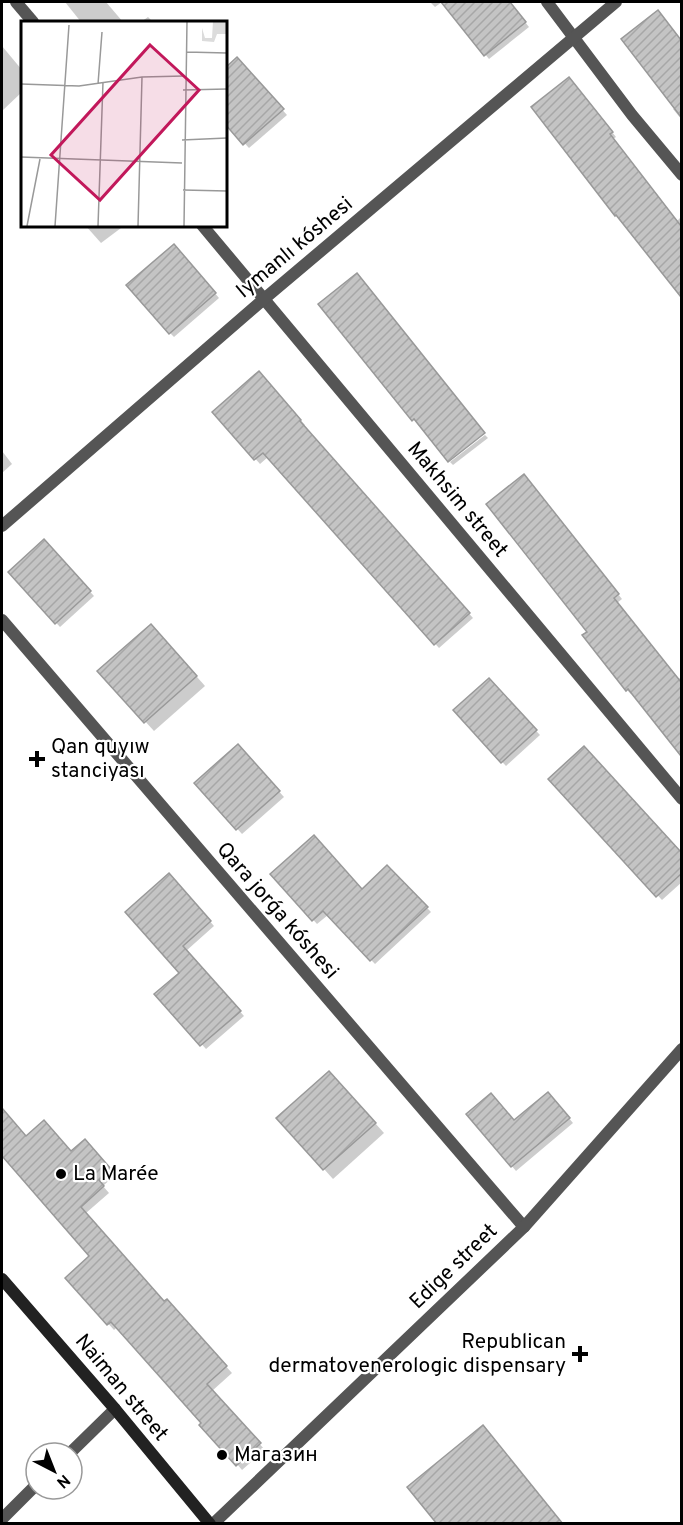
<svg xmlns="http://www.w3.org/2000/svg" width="683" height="1525" viewBox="0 0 683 1525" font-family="Overpass,sans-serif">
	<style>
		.shadow { fill: #0003 }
		.building { fill: url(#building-hatch); stroke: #999; stroke-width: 1.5 }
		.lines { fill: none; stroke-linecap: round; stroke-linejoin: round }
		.minor { stroke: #555; stroke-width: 12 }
		.secondary { stroke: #222; stroke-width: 12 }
		.poi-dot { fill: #000; stroke: #fff; stroke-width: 2 }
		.labels { text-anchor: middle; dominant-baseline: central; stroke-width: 4.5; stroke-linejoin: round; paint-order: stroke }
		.street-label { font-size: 21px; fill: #000; stroke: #fff }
		.poi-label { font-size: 21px; fill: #000; stroke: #fff; text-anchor: start }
		.inset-road { fill: none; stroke: #999; stroke-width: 1.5 }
		.view { fill: #c2185b; fill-opacity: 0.15; stroke: #c2185b; stroke-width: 3 }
		.inset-edge { fill: none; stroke: #000; stroke-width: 3 }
	</style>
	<defs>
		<pattern id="building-hatch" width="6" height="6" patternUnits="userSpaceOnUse" patternTransform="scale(1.5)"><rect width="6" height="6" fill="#c4c4c4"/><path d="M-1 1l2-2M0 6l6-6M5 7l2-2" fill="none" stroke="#a7a7a7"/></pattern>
	</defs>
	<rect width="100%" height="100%" fill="#fff"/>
	<g class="shadow">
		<polygon points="65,2 106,2 123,22 81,22"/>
		<polygon points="430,2 442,2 435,7"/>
		<polygon points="443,2 509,2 529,27 489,59"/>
		<polygon points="662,16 682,41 682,62 675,67 682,76 682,120 673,109 676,107"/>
		<polygon points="148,17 153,22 141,22"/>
		<polygon points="2,46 22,70 22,92 2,111"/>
		<polygon points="241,63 287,115 249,148 225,122 225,70"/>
		<polygon points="573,83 616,137 613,139 677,221 680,218 682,220 682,294 621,219 616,215"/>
		<polygon points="85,225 125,225 101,243"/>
		<polygon points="178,250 219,298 174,337 170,333"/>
		<polygon points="263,377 305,425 303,426 473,618 439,648 268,457 260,464 214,412"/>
		<polygon points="485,435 488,438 453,465 450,462"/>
		<polygon points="2,451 12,464 2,473"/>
		<polygon points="528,480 622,599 617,603 678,679 679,678 682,680 682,753 633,693 631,694 627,690 589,632"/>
		<polygon points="44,541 94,596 60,627 10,572"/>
		<polygon points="160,635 205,686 154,731 99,671"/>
		<polygon points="489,680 540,735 506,766 455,711"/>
		<polygon points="584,748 682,854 682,882 662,900 550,779"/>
		<polygon points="242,750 284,797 242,834 196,783"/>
		<polygon points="387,867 431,912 375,964 328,915 317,924 272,874 362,891"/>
		<polygon points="173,879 214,926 186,951 244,1016 206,1049 156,994 181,973"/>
		<polygon points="338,1082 384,1133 333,1179 278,1118"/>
		<polygon points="552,1098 573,1123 516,1171 468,1114 515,1122"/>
		<polygon points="2,1109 27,1138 72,1153 90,1147 115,1175 103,1186 109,1193 86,1213 165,1303 172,1307 232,1373 212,1391 265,1450 242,1470 203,1423 117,1327 114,1330 67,1278 92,1256 2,1154"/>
	</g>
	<g class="building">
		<polygon points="441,2 510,2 526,22 484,56"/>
		<polygon points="658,10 681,40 681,117 621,39"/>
		<polygon points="237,57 284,109 243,145 225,124 225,68"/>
		<polygon points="569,77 613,132 610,134 681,226 681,297 616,215 615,216 531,107"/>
		<polygon points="174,244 216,293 169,334 126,285"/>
		<polygon points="357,273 485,433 448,462 414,419 412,421 318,304"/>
		<polygon points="259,371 301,420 300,421 470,613 434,645 263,453 254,460 212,412"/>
		<polygon points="524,474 619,594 614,598 681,682 681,756 628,689 626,691 582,635 587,632 486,504"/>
		<polygon points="44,539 91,591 55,624 8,572"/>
		<polygon points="151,624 197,676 144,723 97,671"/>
		<polygon points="489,678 537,730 501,763 453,710"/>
		<polygon points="238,744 280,791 236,830 194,783"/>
		<polygon points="584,746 681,852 681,874 656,897 548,779"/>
		<polygon points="314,835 362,889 387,865 428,907 370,961 323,911 312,921 270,874"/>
		<polygon points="169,873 211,921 183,946 241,1011 200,1046 154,994 179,973 125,912"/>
		<polygon points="329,1071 376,1123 323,1170 276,1118"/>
		<polygon points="548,1092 570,1118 511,1167 466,1114 491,1093 514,1120"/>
		<polygon points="2,1108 26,1136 44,1120 71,1151 85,1139 111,1169 99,1180 104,1186 81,1207 164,1301 167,1299 227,1366 207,1384 261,1443 236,1466 199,1425 201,1423 111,1322 107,1325 65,1278 89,1256 2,1156"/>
		<polygon points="483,1425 563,1524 437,1524 407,1487"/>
	</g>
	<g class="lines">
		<g class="minor">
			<polyline points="16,2 33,22"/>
			<polyline points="547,2 632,115 682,175"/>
			<polyline points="202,225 682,799"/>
			<polyline points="2,526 264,299 616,2"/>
			<polyline points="2,620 524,1227"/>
			<polyline points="70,1453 115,1409"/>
			<polyline points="2,1519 36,1485"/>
			<polyline points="213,1524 524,1227 682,1049"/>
		</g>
		<polyline class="secondary" points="2,1279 115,1409 210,1524"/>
	</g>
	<g class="poi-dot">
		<path d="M34 750h6v6h6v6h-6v6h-6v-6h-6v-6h6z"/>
		<circle cx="61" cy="1174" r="6"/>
		<path d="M577 1345h6v6h6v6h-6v6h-6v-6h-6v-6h6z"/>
		<circle cx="222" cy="1455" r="6"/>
	</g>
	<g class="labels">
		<g class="street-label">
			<text transform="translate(295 248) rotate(-40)">Iymanlı kóshesi</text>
			<text transform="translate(457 500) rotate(50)">Makhsim street</text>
			<text transform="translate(277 911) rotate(49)">Qara jorǵa kóshesi</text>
			<text transform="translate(454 1267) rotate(-44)">Edige street</text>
			<text transform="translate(121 1388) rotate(50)">Naiman street</text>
		</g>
		<g class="poi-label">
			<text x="51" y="747">Qan quyıw<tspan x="51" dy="24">stanciyası</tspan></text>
			<text x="73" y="1174">La Marée</text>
			<text x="566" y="1342" text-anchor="end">Republican<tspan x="566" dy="24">dermatovenerologic dispensary</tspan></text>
			<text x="234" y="1455">Магазин</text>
		</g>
	</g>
	<g transform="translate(21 21)">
		<rect width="206" height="206" fill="#fff"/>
		<path d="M 192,0 L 205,0 L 205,13 L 196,13 L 193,21 L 181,20 L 181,7 L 184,17 L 191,17 Z" fill="#dcdcdc"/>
		<path class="inset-road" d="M 165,31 L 206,32M 0,63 L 58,65 L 121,56 L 163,55M 77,63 L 81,11M 162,69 L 206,68M 161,119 L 206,117M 0,136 L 161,142M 162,169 L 206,170M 6,205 L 19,138M 34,205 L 48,4M 77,205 L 82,61M 117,205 L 121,56M 163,205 L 166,0"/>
		<path class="view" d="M 129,24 L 178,69 L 79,179 L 30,134 Z"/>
		<rect width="206" height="206" class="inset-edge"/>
	</g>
	<rect width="683" height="1525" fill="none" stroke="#000000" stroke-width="6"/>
	<g transform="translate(54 1471) rotate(138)"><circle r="28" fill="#ffffff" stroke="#999999" stroke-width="1.5"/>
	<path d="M0-4.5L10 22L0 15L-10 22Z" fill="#000000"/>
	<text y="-9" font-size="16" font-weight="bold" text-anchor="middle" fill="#000000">N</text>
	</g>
</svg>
